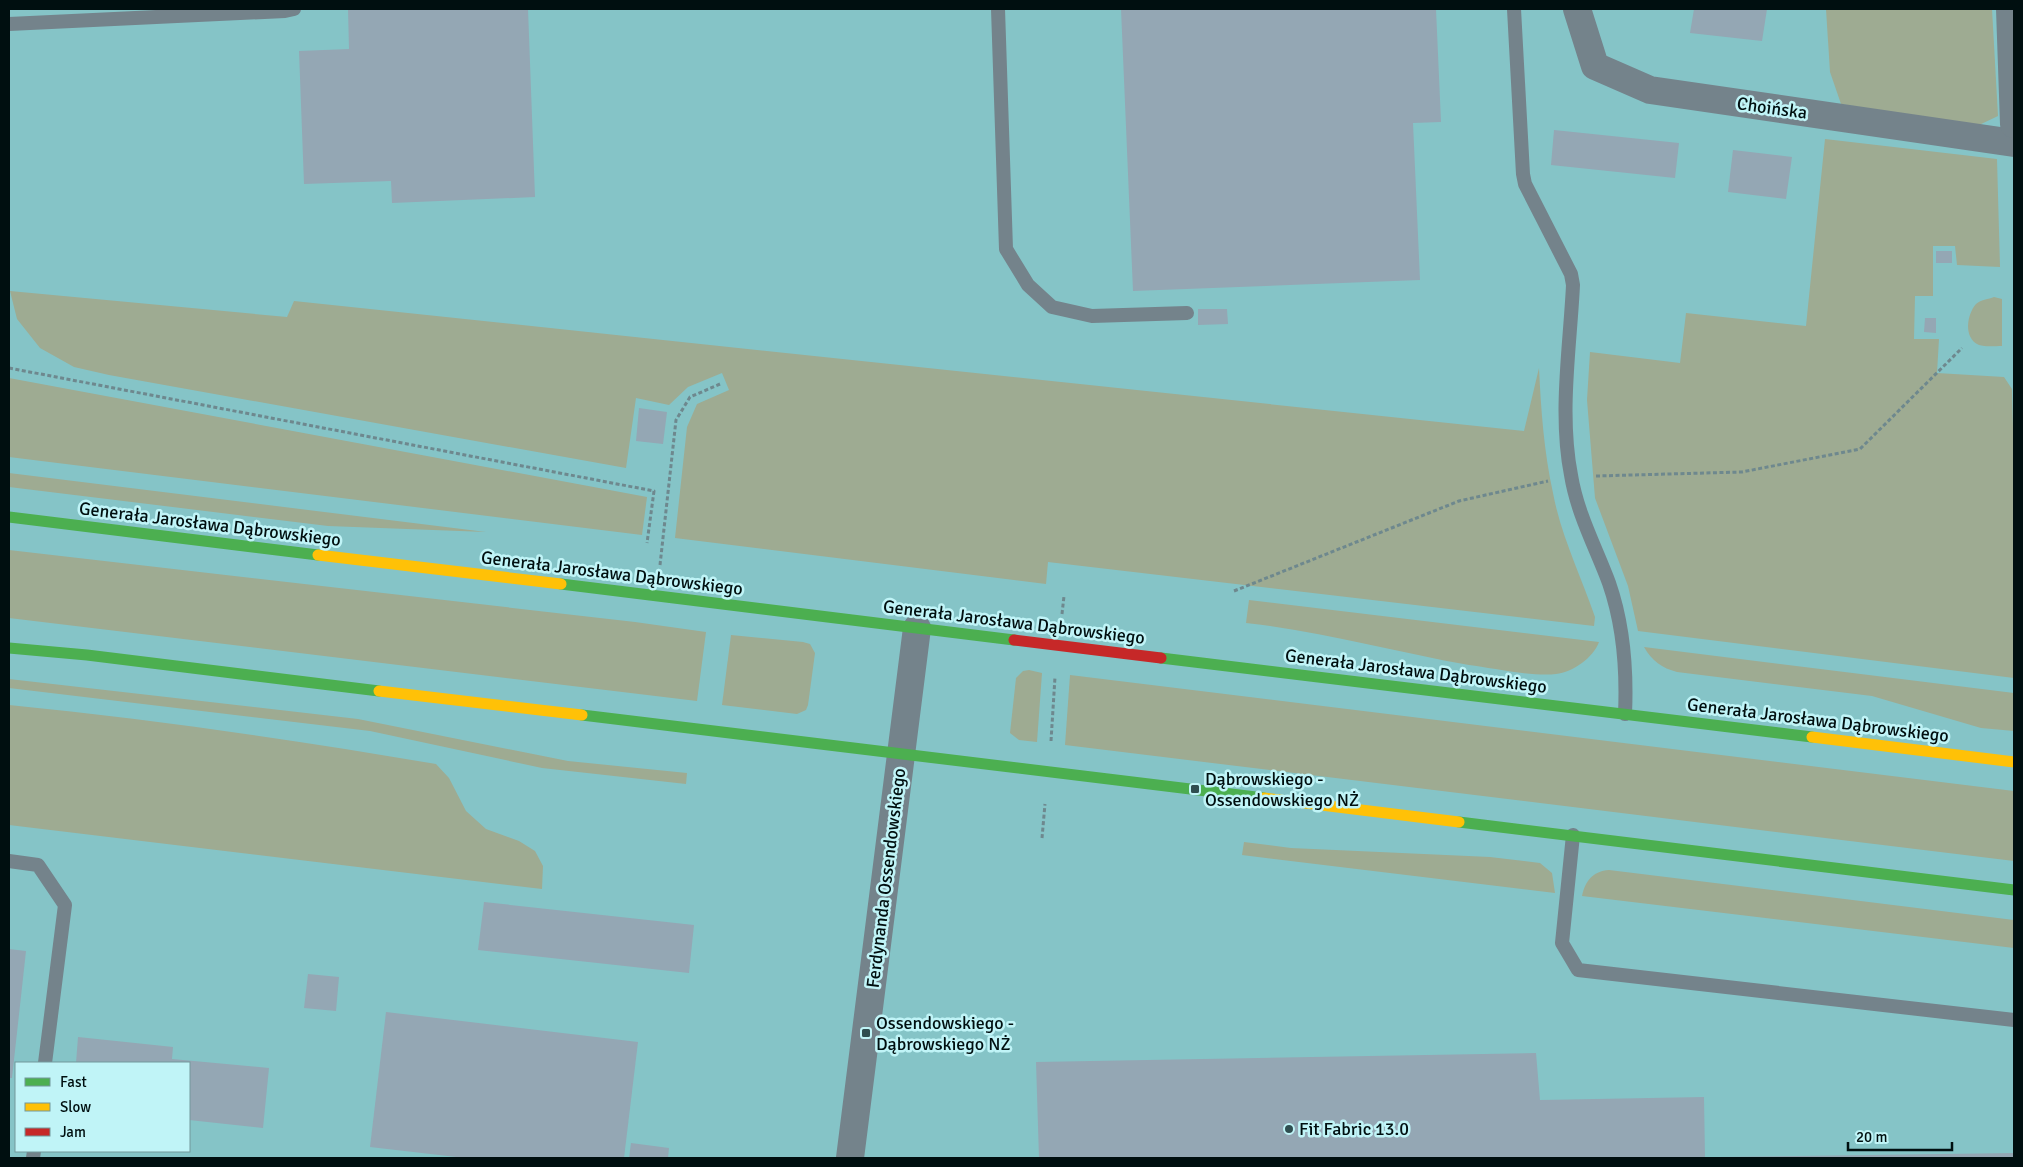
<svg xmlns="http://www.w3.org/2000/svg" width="2023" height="1167" viewBox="0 0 2023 1167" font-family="Signika,sans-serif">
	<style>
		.green { fill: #9eab92 }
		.building { fill: #94a7b4 }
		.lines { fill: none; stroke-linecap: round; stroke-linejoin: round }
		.path { stroke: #6e888e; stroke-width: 3; stroke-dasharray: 4 2.5; stroke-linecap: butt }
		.lane { stroke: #74838b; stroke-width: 14 }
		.street { stroke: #74838b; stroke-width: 28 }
		.fast { stroke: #4caf50; stroke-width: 11 }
		.slow { stroke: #ffc107; stroke-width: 11 }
		.jam { stroke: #c62828; stroke-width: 11 }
		.poi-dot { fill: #2f4e50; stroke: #c0f4f7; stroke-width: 2 }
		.labels { text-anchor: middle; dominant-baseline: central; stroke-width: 5; stroke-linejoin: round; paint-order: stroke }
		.street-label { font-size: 18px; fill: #000f10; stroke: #c0f4f7 }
		.poi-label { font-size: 18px; fill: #000f10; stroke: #c0f4f7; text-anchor: start }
	</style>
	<rect width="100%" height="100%" fill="#85c4c7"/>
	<g class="green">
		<polygon points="1826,9 1992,9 1998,116 1977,126 1841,104 1830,72"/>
		<polygon points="1825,139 1997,159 2000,267 1957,265 1955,246 1933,246 1933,296 1915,296 1914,339 1939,339 1937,373 2004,377 2012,389 2014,465 2014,678 1638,631 1628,586 1595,498 1587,400 1590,352 1680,363 1686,313 1806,326"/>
		<path d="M 10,291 L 287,317 L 294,301 L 1524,431 L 1539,368 C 1541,410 1544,452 1553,493 C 1561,536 1581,576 1595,617 L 1594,626 L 1048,562 L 1046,584 L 675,538 L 687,427 L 697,404 L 729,390 L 722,373 L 688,387 L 669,405 L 636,398 L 626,468 L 109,375 L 74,367 L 40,348 L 17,319 Z"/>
		<path d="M 1994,297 L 2002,299 L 2002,346 C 1995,346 1985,347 1979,345 C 1963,338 1967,314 1976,304 C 1980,300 1989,299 1994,297 Z"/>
		<polygon points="9,378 647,497 642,535 9,457"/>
		<polygon points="9,473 486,532 328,526 9,487"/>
		<polygon points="9,550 635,622 706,632 697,701 9,618"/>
		<path d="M 1249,600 L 1599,642 C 1593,658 1573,672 1556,674 C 1534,677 1492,668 1469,665 C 1395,652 1321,631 1246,623 Z"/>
		<polygon points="731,635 803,642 810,644 815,653 808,705 806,710 797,714 722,705"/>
		<path d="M 1644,647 L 2014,693 L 2014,731 L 1981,728 L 1872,696 L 1677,672 C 1662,668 1652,661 1644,647 Z"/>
		<polygon points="1029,670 1042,673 1037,742 1019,740 1010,733 1016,678 1023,671"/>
		<polygon points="1070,675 2014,791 2014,861 1065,745"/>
		<polygon points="9,679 358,719 568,761 687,773 686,784 542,768 370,731 9,688"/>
		<path d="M 9,705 C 152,719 294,740 436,764 L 449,778 L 466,811 L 486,829 L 519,841 L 535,851 L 543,866 L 542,889 L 9,825 Z"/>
		<polygon points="1244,842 1291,848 1490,857 1540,863 1552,873 1555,893 1242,855"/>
		<path d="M 1609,870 L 2014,920 L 2014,948 L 1582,896 C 1585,881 1593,871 1609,870 Z"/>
	</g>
	<g class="building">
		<polygon points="348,9 528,9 535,197 392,203 391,181 304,184 299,51 349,49"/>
		<polygon points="1121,9 1436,9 1441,122 1413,123 1420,280 1133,291"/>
		<polygon points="1694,9 1767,9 1762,41 1690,33"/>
		<polygon points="1554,130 1679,143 1675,178 1551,165"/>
		<polygon points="1733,150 1792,157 1786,199 1728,192"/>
		<rect x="1936" y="251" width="16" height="12"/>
		<polygon points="1198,309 1227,309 1228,324 1198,325"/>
		<polygon points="1925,318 1936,318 1936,333 1924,332"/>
		<polygon points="639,408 667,412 663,444 636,441"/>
		<polygon points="484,902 694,925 689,973 478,950"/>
		<polygon points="9,949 26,951 12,1078 9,1078"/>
		<polygon points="308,974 339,977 336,1011 304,1008"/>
		<polygon points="386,1012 638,1042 624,1158 465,1158 370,1147"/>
		<polygon points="78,1037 173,1047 172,1059 269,1068 263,1128 189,1120 189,1063 76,1063"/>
		<polygon points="1536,1053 1540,1100 1704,1097 1705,1158 1039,1158 1036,1062"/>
		<polygon points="631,1143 669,1148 668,1158 629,1158"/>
		<polygon points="2014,1153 2014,1158 1718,1158 1718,1157"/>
	</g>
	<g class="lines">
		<g class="path">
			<polyline points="9,368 654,491 647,543"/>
			<polyline points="1596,476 1742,472 1860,449 1962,348"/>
			<polyline points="660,565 676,420 690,397 720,384"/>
			<polyline points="1234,591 1459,501 1548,481"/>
			<polyline points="1062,614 1064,596"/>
			<polyline points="1051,741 1055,677"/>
			<polyline points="1042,838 1045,804"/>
		</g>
		<g class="lane">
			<polyline points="998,9 1006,249 1028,285 1052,307 1092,316 1187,313"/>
			<path d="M 1514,9 L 1523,174 L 1525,184 L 1571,274 L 1573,285 C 1570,347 1559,414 1571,475 C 1577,513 1596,548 1609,583 C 1624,626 1627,669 1625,714"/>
			<polyline points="9,24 285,11 294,9"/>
			<polyline points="1573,835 1562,943 1578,970 2014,1020"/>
			<polyline points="9,861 38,865 65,905 45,1063"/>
			<polyline points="33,1158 34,1151"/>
		</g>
		<g class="street">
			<polyline points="1577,9 1595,66 1650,90 2014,143"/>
			<polyline points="2010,9 2014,124"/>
			<polyline points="850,1158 917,628"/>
		</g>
		<g class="fast">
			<polyline points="9,517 318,555"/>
			<polyline points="561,584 1014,640"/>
			<polyline points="9,648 87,655 379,691"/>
			<polyline points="1161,658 1812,737"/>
			<polyline points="582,715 1264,798"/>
			<polyline points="1459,822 2014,890"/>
		</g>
		<g class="slow">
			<polyline points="318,555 561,584"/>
			<polyline points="379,691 582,715"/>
			<polyline points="1812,737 2014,762"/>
			<polyline points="1264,798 1459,822"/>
		</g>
		<polyline class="jam" points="1014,640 1161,658"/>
	</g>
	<g class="poi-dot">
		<rect x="1190" y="784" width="10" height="10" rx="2.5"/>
		<rect x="861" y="1028" width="10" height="10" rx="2.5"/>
		<circle cx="1289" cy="1129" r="5"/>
	</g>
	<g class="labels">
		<g class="street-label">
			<text transform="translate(1772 108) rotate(8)">Choińska</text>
			<text transform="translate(210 524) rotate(7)">Generała Jarosława Dąbrowskiego</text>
			<text transform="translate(612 573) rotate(7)">Generała Jarosława Dąbrowskiego</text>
			<text transform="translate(1014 622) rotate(7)">Generała Jarosława Dąbrowskiego</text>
			<text transform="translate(1416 671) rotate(7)">Generała Jarosława Dąbrowskiego</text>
			<text transform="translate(1818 720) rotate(7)">Generała Jarosława Dąbrowskiego</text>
			<text transform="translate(886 878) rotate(-83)">Ferdynanda Ossendowskiego</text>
		</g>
		<g class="poi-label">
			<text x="1205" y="779">Dąbrowskiego -<tspan x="1205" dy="21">Ossendowskiego NŻ</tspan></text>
			<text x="876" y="1023">Ossendowskiego -<tspan x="876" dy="21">Dąbrowskiego NŻ</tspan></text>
			<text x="1299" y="1129">Fit Fabric 13.0</text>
		</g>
	</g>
	<rect width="2023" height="1167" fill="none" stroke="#000f10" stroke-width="20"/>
	<rect x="15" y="1062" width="175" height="90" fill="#c0f4f7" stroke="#73989b"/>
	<rect x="25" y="1078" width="25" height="8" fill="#4caf50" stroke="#73989b"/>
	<text x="60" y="1087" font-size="15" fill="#000f10">Fast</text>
	<rect x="25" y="1103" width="25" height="8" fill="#ffc107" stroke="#73989b"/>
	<text x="60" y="1112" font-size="15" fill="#000f10">Slow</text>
	<rect x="25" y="1128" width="25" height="8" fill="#c62828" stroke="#73989b"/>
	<text x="60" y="1137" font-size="15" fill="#000f10">Jam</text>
	<path d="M1848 1142v8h104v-8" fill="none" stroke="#000f10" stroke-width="2.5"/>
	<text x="1856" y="1142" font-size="15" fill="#000f10" stroke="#c0f4f7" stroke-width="4" paint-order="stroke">20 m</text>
</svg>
